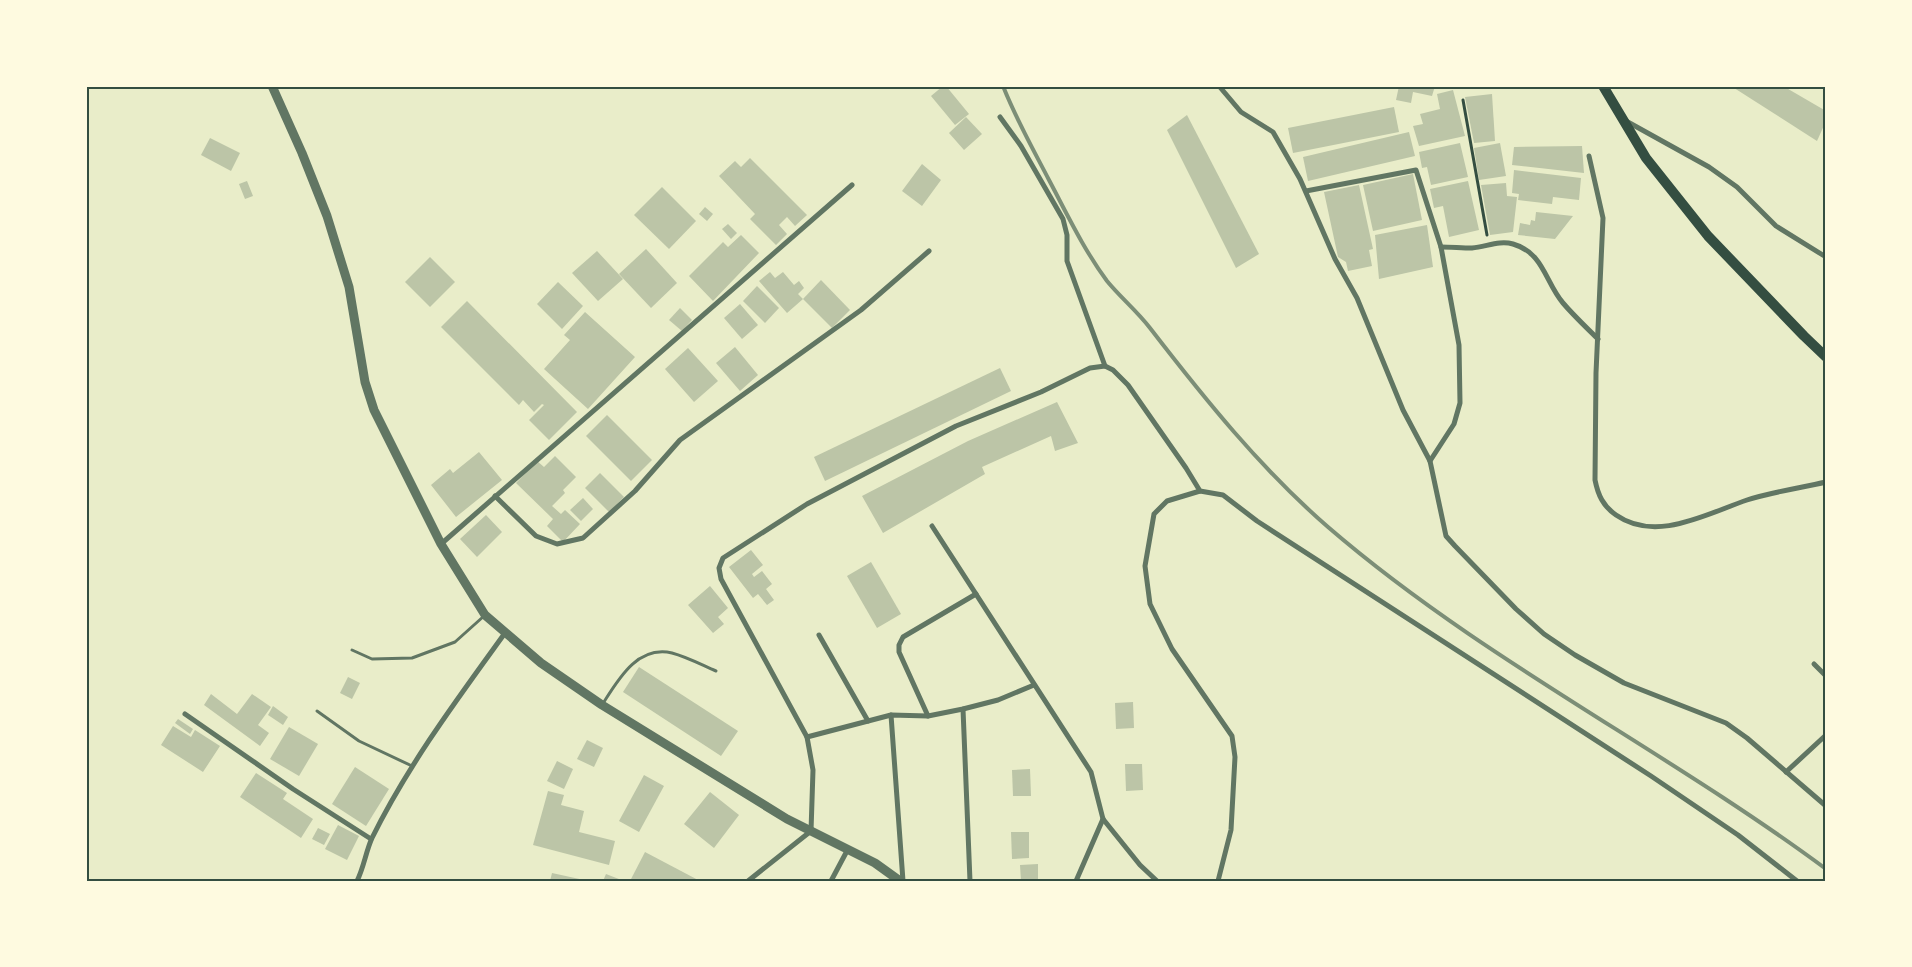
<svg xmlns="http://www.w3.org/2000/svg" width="1912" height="967" viewBox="0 0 1912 967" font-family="Signika,sans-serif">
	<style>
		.building { fill: #bcc5a7 }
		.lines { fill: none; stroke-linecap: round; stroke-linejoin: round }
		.path { stroke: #344e41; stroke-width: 3 }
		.service { stroke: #617663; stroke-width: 3 }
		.minor { stroke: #617663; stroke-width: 5 }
		.tertiary { stroke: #617663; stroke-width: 9 }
		.secondary { stroke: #344e41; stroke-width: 10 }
		.rail { stroke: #7c8e77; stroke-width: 4 }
		.neatline { fill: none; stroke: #344e41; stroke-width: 2 }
	</style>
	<rect width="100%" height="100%" fill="#e9edc9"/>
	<g class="building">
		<polygon points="943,86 946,86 969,114 955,125 931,96"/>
		<polygon points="1399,86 1435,86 1432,96 1413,92 1411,103 1396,100"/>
		<polygon points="1731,86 1783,86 1826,111 1826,121 1817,141"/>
		<polygon points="1453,90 1465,136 1419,146 1413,126 1423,124 1420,114 1440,109 1437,94"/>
		<polygon points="1492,94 1495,141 1474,143 1465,97"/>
		<polygon points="1394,107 1399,132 1293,153 1288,128"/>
		<polygon points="1187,115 1259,254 1236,268 1167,130"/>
		<polygon points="966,117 982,134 964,150 949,133"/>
		<polygon points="1409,132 1415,156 1308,181 1303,157"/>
		<polygon points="210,138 240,153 231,171 201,155"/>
		<polygon points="1460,143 1468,177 1431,185 1427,167 1422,168 1419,152"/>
		<polygon points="1500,143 1506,176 1479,180 1474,148"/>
		<polygon points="1582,146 1584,173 1512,165 1514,147"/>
		<polygon points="750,158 807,215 795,226 787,217 779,225 787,234 776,245 750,219 755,214 719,176 735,161 741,167"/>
		<polygon points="922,164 941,180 922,206 902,191"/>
		<polygon points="1514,170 1581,178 1579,200 1553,197 1552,204 1518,200 1519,194 1512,193"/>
		<polygon points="1413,174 1422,220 1373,231 1363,185"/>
		<polygon points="247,181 253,196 245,199 239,184"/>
		<polygon points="1468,181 1479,230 1449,237 1443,206 1434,208 1430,189"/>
		<polygon points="1506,183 1507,196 1517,197 1513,232 1490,235 1481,185"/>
		<polygon points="1359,185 1373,249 1369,250 1372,266 1348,271 1346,262 1338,257 1324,192"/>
		<polygon points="662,187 696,221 669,249 634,215"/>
		<polygon points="705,207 713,214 707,221 699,214"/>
		<polygon points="1536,212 1573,216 1555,239 1518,235 1520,223 1530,225 1531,220 1535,221"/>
		<polygon points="728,224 737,233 731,239 722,229"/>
		<polygon points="1427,225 1433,267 1379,279 1375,235"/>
		<polygon points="741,235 759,253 713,301 689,276 723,242 728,247"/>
		<polygon points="646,249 677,283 651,308 619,274"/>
		<polygon points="597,251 623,279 598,301 572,273"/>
		<polygon points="430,257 455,282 430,307 405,282"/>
		<polygon points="770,272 775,278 783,272 794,285 799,281 804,288 798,294 803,299 787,313 759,281"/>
		<polygon points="821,280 850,310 832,328 803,299"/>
		<polygon points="558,282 583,306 562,329 537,304"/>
		<polygon points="757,286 779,308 765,323 743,301"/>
		<polygon points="467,301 577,412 549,440 529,420 544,405 542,404 534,412 523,400 519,405 441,327"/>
		<polygon points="740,304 758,325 742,339 724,318"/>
		<polygon points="680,308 692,320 682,331 669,320"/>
		<polygon points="585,312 635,357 588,409 544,369 570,340 564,335"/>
		<polygon points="735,347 758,375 740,391 716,363"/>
		<polygon points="688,348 718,381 694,402 665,369"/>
		<polygon points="1000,368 1011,391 825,481 814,457"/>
		<polygon points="1057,402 1078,443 1055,451 1051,436 982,467 985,474 883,533 862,496 968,441"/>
		<polygon points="607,415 652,460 631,481 586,436"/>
		<polygon points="479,452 502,480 456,517 431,485 450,469 453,473"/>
		<polygon points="555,456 576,477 563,490 565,493 552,506 561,514 565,510 580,524 563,542 547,526 553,519 516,483 537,461 544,467"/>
		<polygon points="600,473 624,497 609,512 585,488"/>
		<polygon points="583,498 593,509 581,521 570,510"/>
		<polygon points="486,515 502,532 477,557 460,539"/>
		<polygon points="751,550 763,565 752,574 754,577 762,571 772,584 766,589 774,600 767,605 758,594 753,598 729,567"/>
		<polygon points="871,562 901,614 877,628 847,576"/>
		<polygon points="710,586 728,608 718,617 724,624 713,633 688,605"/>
		<polygon points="639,667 738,731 721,756 623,692"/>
		<polygon points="348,677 360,683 352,699 340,693"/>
		<polygon points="211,694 237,714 252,694 271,707 258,725 269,733 260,746 204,705"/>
		<polygon points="1133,702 1134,728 1116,729 1115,703"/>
		<polygon points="273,706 288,717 283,725 268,715"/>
		<polygon points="178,719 193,729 190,734 175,723"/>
		<polygon points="173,726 191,737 195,730 220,746 203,772 161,745"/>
		<polygon points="289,727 318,744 299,776 270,759"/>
		<polygon points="587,740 603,748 594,767 577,759"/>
		<polygon points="557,761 573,769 564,789 547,781"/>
		<polygon points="1125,764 1142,764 1143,790 1126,791"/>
		<polygon points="355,767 389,789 366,826 332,804"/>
		<polygon points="1030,769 1031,796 1013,796 1012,770"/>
		<polygon points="256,773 287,793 283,799 313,819 301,838 240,797"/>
		<polygon points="644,775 664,786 639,832 619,821"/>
		<polygon points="548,791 564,795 561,805 584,811 579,832 615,841 609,865 533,845"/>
		<polygon points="710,792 739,815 714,848 684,824"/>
		<polygon points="338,825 359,836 347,860 325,849"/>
		<polygon points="318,828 330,834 324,845 312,839"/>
		<polygon points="1011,832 1029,832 1029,858 1012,859"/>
		<polygon points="645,852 700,881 630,881"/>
		<polygon points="1038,864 1038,881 1021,881 1020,865"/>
		<polygon points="552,873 584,880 584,881 550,881"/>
		<polygon points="606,874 624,881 603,881"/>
	</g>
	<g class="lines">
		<polyline class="path" points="1463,100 1487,235"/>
		<g class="service">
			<polyline points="352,650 372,659 412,658 455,642 484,616"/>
			<path d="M 602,705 C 618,680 637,645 672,653 C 687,657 702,665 716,671"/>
			<polyline points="317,711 359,741 412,766"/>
		</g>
		<g class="minor">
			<polyline points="1219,86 1241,112 1273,132 1300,179 1335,259 1357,298 1403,410 1430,461 1446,536 1455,546 1516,609 1544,634 1575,655 1624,683 1726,723 1747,738 1826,806"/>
			<polyline points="1000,117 1021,146 1063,219 1067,235 1067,261 1105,366"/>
			<polyline points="1626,121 1709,167 1737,187 1776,226 1826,257"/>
			<path d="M 1589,156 L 1603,218 L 1596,373 L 1595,480 C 1598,495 1603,506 1616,515 C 1656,543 1706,514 1747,500 C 1772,492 1800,488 1826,482"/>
			<polyline points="1306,191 1416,170 1441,247 1459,345 1460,403 1454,424 1430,461"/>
			<path d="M 1441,247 C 1451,247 1462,248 1472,248 C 1486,247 1499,240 1513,244 C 1544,253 1545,282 1563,303 C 1574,316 1586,327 1598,339"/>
			<polyline points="1200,491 1167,501 1154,514 1145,566 1150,604 1172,649 1232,736 1235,757 1231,830 1218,881"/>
			<polyline points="495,496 536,536 557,544 583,538 635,491 680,440 861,310 929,251"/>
			<polyline points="932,526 1091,772 1103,819 1140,865 1157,881"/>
			<polyline points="441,544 852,185"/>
			<polyline points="819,635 868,721"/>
			<polyline points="1814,664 1826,676"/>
			<polyline points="963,709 970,881"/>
			<polyline points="185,714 293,789 371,839"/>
			<polyline points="891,715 903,881"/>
			<polyline points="928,716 899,652 899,645 903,637 976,594"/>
			<polyline points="807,737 891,715 928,716 963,709 998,700 1034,685"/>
			<polyline points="1786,772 1826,735"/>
			<path d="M 357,881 C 364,867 366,851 372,838 C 408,765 458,698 505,633"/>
			<polyline points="748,881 811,831 813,770 807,737 721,579 719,568 723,558 807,504 956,426 1041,392 1090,368 1105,366 1113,370 1128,385 1186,468 1200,491 1223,495 1257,521 1651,776 1738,835 1797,881"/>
			<polyline points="831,881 848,849"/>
			<polyline points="1076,881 1103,819"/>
		</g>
		<polyline class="tertiary" points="272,86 302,153 327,216 349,287 365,382 374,410 441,544 485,615 541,663 602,705 787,819 875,863 900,881"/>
		<polyline class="secondary" points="1603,86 1646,158 1708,236 1804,336 1826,357"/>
		<path class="rail" d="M 1003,86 C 1016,119 1033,149 1049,180 C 1067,214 1084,250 1107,281 C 1120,297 1137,311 1150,328 C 1204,398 1261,469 1328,527 C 1481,659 1664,749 1826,869"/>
	</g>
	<rect width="1912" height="967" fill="none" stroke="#fefae0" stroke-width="175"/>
	<rect x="88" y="88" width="1736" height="792" class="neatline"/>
</svg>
